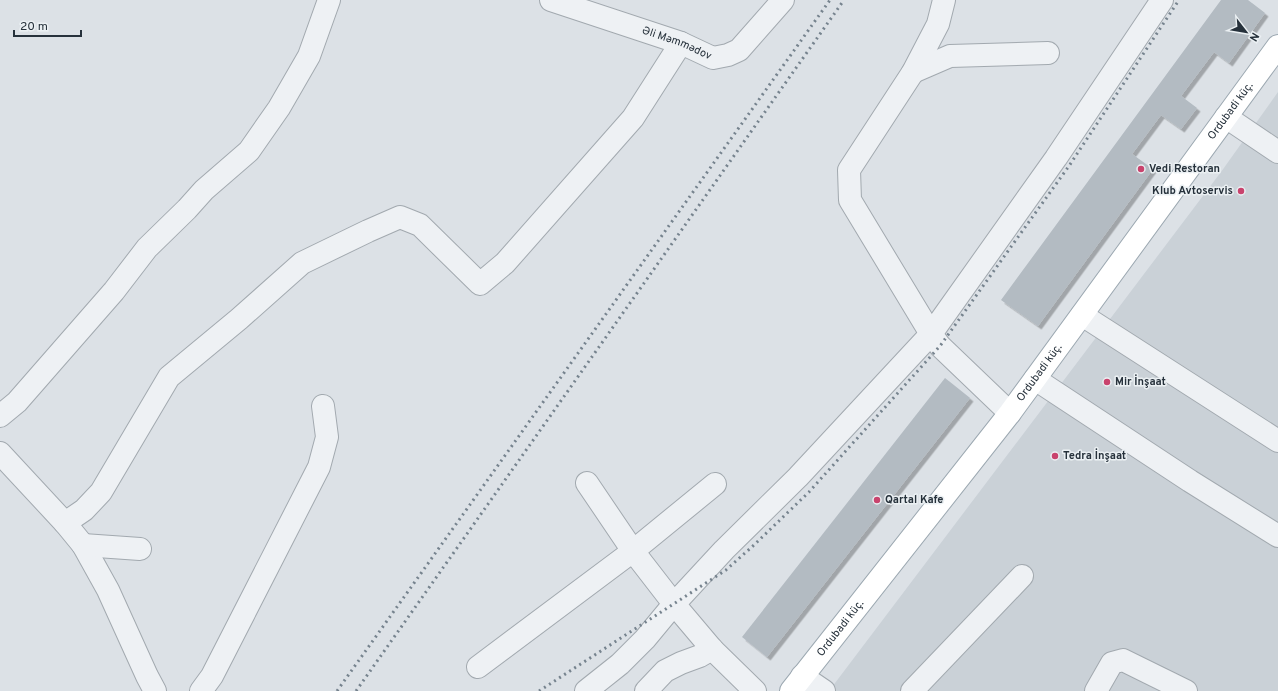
<svg xmlns="http://www.w3.org/2000/svg" width="1278" height="691" viewBox="0 0 1278 691" font-family="Overpass,sans-serif">
	<style>
		.built { fill: #cad1d7 }
		.building { fill: #b3bbc2; filter: url(#shadow) }
		.lines { fill: none; stroke-linecap: round; stroke-linejoin: round }
		.minor-casing { stroke: #a2a9af; stroke-width: 24 }
		.major-casing { stroke: #9ca8b1; stroke-width: 24 }
		.minor { stroke: #eef1f4; stroke-width: 22 }
		.major { stroke: #fff; stroke-width: 22 }
		.rail { stroke: #76838e; stroke-width: 3; stroke-dasharray: 2 4; stroke-linecap: butt }
		.poi-dot { fill: #c9436d; stroke: #ebf0f3; stroke-width: 1.5 }
		.labels { text-anchor: middle; dominant-baseline: central; stroke-width: 3; stroke-linejoin: round; paint-order: stroke }
		.street-label { font-size: 11px; fill: #26313b; stroke: #ebf0f3 }
		.poi-label { font-size: 11px; font-weight: bold; fill: #26313b; stroke: #ebf0f3; text-anchor: start }
	</style>
	<defs>
		<filter id="shadow"><feDropShadow dx="3.5" dy="3.5" stdDeviation="0" flood-color="#0004"/></filter>
	</defs>
	<rect width="100%" height="100%" fill="#dce1e6"/>
	<polygon class="built" points="1278,92 1278,691 829,691 1221,172"/>
	<g class="building">
		<polygon points="1221,0 1248,0 1265,13 1229,63 1214,52 1181,96 1197,108 1181,129 1161,115 1132,154 1153,169 1038,326 1001,300"/>
		<polygon points="945,378 970,398 767,657 742,637"/>
	</g>
	<g class="lines">
		<g class="minor-casing">
			<g id="minor">
				<path id="s1" d="M 551,0 L 681,43 L 713,58 L 728,55 L 739,50 L 783,0"/>
				<polyline points="944,0 938,24 913,72 849,170 850,200 931,334 940,346 1010,413"/>
				<polyline points="913,72 950,56 1048,53"/>
				<polyline points="1226,117 1278,152"/>
				<polyline points="1082,315 1278,441"/>
				<polyline points="1035,379 1190,481 1278,536"/>
				<polyline points="0,416 17,402 114,291 147,248 187,209 204,190 249,151 279,108 309,56 329,0"/>
				<polyline points="0,453 65,523 83,545 108,590 147,676 155,691"/>
				<polyline points="587,483 633,551 674,604 712,649 755,691"/>
				<polyline points="65,523 84,510 101,492 169,377 239,319 302,263 368,231 400,217 420,225 480,284 505,263 633,118 681,43"/>
				<polyline points="83,545 140,549"/>
				<polyline points="478,667 633,551 715,484"/>
				<polyline points="802,676 824,691"/>
				<polyline points="201,691 212,676 319,467 327,437 323,406"/>
				<polyline points="586,691 620,664 645,639 674,604 724,550 798,477 931,334 1056,158 1162,0"/>
				<polyline points="646,691 665,671 681,663 700,656 712,649"/>
				<polyline points="912,691 1022,576"/>
				<polyline points="1096,691 1112,663 1123,660 1186,691"/>
			</g>
		</g>
		<g class="major-casing">
			<g id="major">
				<path id="s2" d="M 791,691 L 1010,413 L 1278,46"/>
			</g>
		</g>
		<use href="#minor" class="minor"/>
		<use href="#major" class="major"/>
		<g class="rail">
			<polyline points="337,691 830,0"/>
			<polyline points="356,691 844,0"/>
			<polyline points="539,691 726,570 754,545 809,492 940,346 1069,166 1179,0"/>
		</g>
	</g>
	<g class="poi-dot">
		<circle cx="1141" cy="169" r="4"/>
		<circle cx="1241" cy="191" r="4"/>
		<circle cx="1107" cy="382" r="4"/>
		<circle cx="1055" cy="456" r="4"/>
		<circle cx="877" cy="500" r="4"/>
	</g>
	<g class="labels">
		<g class="street-label">
			<text stroke="none"><textPath href="#s1" startOffset="133">Əli Məmmədov</textPath></text>
			<text stroke="none"><textPath href="#s2" startOffset="728">Ordubadi küç.</textPath></text>
			<text stroke="none"><textPath href="#s2" startOffset="404">Ordubadi küç.</textPath></text>
			<text stroke="none"><textPath href="#s2" startOffset="80">Ordubadi küç.</textPath></text>
		</g>
		<g class="poi-label">
			<text x="1149" y="169">Vedi Restoran</text>
			<text x="1233" y="191" text-anchor="end">Klub Avtoservis</text>
			<text x="1115" y="382">Mir İnşaat</text>
			<text x="1063" y="456">Tedra İnşaat</text>
			<text x="885" y="500">Qartal Kafe</text>
		</g>
	</g>
	<g transform="translate(1246 32) rotate(121)" stroke="#ebf0f3" stroke-width="3" paint-order="stroke">
	<path d="M0-3L7 15L0 10L-7 15Z" fill="#26313b"/>
	<text y="-6" font-size="11" font-weight="bold" text-anchor="middle" fill="#26313b">N</text>
	</g>
	<path d="M14 30v6h67v-6" fill="none" stroke="#26313b" stroke-width="2"/>
	<text x="20" y="30" font-size="12" fill="#26313b" stroke="#ebf0f3" stroke-width="3" paint-order="stroke">20 m</text>
</svg>
